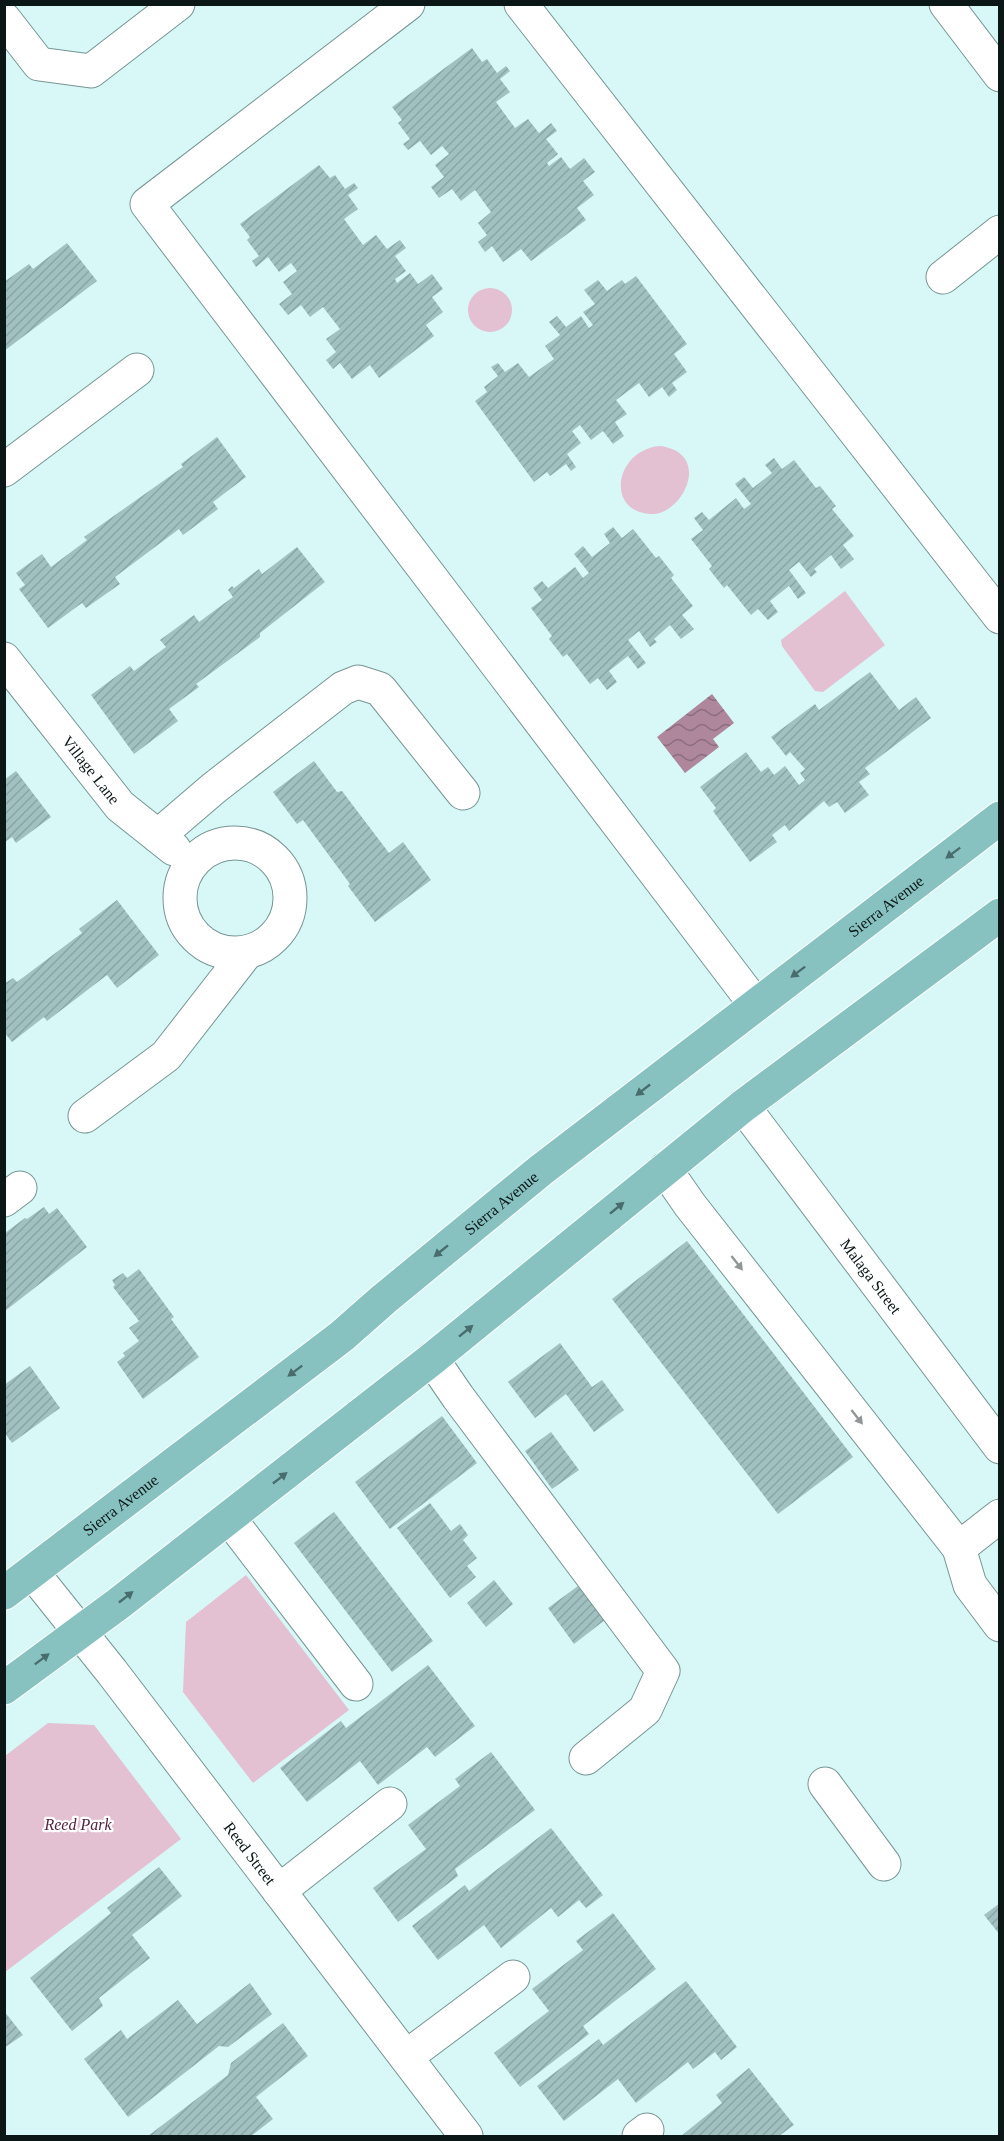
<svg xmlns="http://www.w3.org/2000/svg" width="1004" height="2141" viewBox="0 0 1004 2141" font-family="Georgia,serif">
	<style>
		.park { fill: #e3c0d2 }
		.water { fill: url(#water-waves) }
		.building { fill: url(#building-hatch) }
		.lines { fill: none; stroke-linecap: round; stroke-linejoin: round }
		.minor-casing { stroke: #779594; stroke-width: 35 }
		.major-casing { stroke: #fff; stroke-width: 35 }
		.minor { stroke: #fff; stroke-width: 33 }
		.major { stroke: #87c2c1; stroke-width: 33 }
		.oneway { fill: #496c6c }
		.oneway2 { fill: #919797 }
		.labels { text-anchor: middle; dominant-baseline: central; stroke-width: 4.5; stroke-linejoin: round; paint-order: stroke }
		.street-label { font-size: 16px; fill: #0b1717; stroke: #fefefe }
		.park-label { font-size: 16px; font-style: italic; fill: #552241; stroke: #fefefe }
	</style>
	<defs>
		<pattern id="water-waves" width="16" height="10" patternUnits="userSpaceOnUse" patternTransform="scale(1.5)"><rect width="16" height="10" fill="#ae879c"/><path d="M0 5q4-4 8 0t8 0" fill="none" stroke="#8c6d7e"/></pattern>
		<pattern id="building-hatch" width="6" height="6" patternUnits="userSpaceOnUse" patternTransform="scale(1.5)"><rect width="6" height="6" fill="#a1c1c0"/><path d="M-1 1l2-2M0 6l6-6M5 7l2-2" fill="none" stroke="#89a5a4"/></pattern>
	</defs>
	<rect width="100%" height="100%" fill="#d7f8f7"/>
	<g class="park">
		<circle cx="490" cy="310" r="22"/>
		<path d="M 660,446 C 714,453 682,517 650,514 C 605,511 615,450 660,446 Z"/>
		<polygon points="845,591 885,645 823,692 815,691 782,646 781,640"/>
		<polygon points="246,1575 349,1710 253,1783 183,1692 186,1622"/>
		<polygon points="48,1723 94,1725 181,1839 5,1972 5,1756"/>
	</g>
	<polygon class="water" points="712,694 734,723 713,739 719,747 685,773 657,737"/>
	<g class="building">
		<polygon points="472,48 482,62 487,59 497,73 506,66 510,71 500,79 510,92 496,102 515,128 528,119 539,133 551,123 557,131 546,139 558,154 547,163 549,166 561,157 570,169 584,158 595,172 583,181 594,195 577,208 586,220 531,261 521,249 503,262 492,246 485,252 478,242 487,235 478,223 491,212 475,190 461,201 452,189 439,198 431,187 444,177 435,165 449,154 442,146 431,155 420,141 408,150 403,144 410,139 398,123 402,120 392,107"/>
		<polygon points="319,165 330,178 335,175 345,189 354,183 358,188 348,195 358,209 344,219 363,245 376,235 387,249 400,240 406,248 395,256 406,271 395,279 397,283 410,273 418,284 432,274 443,289 432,297 443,312 426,325 434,336 379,378 370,365 352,379 340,363 333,369 326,360 336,352 326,339 340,329 323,307 310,317 301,305 288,315 279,304 292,294 283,282 297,271 291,263 279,272 268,257 256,267 252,261 259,256 247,240 250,237 240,224"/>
		<polygon points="67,243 97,281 4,351 4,282 29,264 33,269"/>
		<polygon points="636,276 687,344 674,354 687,372 672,383 677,390 669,397 662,387 649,397 639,383 616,400 627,414 615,422 624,436 613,444 603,431 591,440 580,425 572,431 581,443 567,454 576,467 571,471 566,464 550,476 547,472 534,482 475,401 487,392 484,387 498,376 491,367 498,363 505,372 518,363 529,377 554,359 545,346 560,335 549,322 557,316 566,327 581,316 589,328 593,325 583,312 595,304 584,290 598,280 607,291 622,280 625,284"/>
		<polygon points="217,437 246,477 213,502 218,509 183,535 179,529 115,577 120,584 86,608 82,603 48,628 19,589 25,585 16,573 42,554 51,567 87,540 84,537 183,467 181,464"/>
		<polygon points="774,458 782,469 794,460 816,488 820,486 836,506 832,509 854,536 843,545 854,559 841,569 831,555 814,569 817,572 811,577 799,562 789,570 806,593 798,599 789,586 770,601 778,612 768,620 758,609 751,615 727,585 724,588 709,569 712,566 691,539 703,530 694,518 702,512 709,520 736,498 744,509 751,504 735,484 744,477 753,488 772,473 765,465"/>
		<polygon points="613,527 622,538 633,529 656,558 659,556 674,575 671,578 693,606 682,615 694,629 681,639 670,625 654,639 657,642 650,647 639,631 628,640 646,663 638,669 628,656 609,671 617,682 607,690 598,678 590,684 567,654 563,657 549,639 552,636 531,608 542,600 533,588 542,581 548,588 575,567 583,578 589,573 574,554 583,546 592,557 610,543 604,534"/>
		<polygon points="297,547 325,582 260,633 260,637 196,684 199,687 169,709 178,721 134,754 91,695 130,666 134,671 166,647 160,640 194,615 199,622 233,597 228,590 232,586 234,588 259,569 262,574"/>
		<polygon points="870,672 899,710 916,697 931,718 865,768 870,774 859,782 869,795 845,813 837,802 829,807 824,801 789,831 785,825 772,835 777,842 750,862 713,811 716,808 700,787 746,752 761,772 768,767 774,775 785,766 799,785 805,780 800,773 805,769 790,752 786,756 771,737 815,704 819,710"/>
		<polygon points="314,761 337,792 342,791 389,853 403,842 431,880 375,922 348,886 350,884 303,820 297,824 273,792"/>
		<polygon points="16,771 51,817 16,843 12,837 4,843 4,780"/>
		<polygon points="117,900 159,955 117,988 107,975 47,1021 44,1017 12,1042 4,1032 4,984 13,978 17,982 82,933 79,929"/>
		<polygon points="44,1207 49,1214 57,1208 87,1247 5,1311 5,1233 25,1218 27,1219"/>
		<polygon points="687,1241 853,1457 778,1514 612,1299"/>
		<polygon points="139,1269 174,1317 171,1319 199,1357 143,1399 117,1362 125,1356 123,1353 139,1341 129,1328 139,1321 113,1287 115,1285 112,1280 123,1273 127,1278"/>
		<polygon points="560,1343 592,1387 602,1380 624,1410 594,1432 566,1394 535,1418 508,1382"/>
		<polygon points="30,1366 60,1408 12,1443 4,1432 4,1385"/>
		<polygon points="442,1416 477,1463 390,1529 355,1482"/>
		<polygon points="551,1432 579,1470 552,1489 525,1451"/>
		<polygon points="430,1503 451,1531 460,1524 468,1535 463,1540 477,1558 467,1566 476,1577 450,1598 397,1528"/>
		<polygon points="334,1512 433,1641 392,1672 294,1543"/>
		<polygon points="494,1580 513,1604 486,1627 467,1603"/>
		<polygon points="578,1586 605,1620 574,1644 548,1608"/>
		<polygon points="428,1665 475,1726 435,1757 427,1747 378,1785 360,1761 307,1802 280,1768 341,1721 346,1728"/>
		<polygon points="491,1752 535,1810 455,1869 458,1876 398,1922 373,1888 426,1849 408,1825 460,1786 455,1779"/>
		<polygon points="551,1828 603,1895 586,1908 579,1900 558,1917 551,1908 501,1948 484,1925 438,1960 412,1926 465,1885 469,1891"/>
		<polygon points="159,1867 182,1896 132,1935 150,1958 99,1998 103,2006 72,2031 30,1978 111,1913 107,1908"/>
		<polygon points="1000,1903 1000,1935 984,1915"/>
		<polygon points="613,1913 656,1969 583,2026 589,2034 520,2087 494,2053 549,2011 532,1989 583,1950 576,1941"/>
		<polygon points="686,1981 737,2047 721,2060 715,2052 693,2069 688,2062 636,2103 618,2079 564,2121 537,2086 599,2039 603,2045"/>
		<polygon points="250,1983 272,2014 228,2047 219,2046 128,2117 84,2059 121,2030 127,2039 178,2000 197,2024"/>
		<polygon points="4,2011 23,2035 4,2048"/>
		<polygon points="283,2023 308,2056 256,2097 273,2119 251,2136 148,2136 228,2075 231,2063"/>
		<polygon points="749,2068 794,2125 779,2136 681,2136 722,2103 716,2095"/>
	</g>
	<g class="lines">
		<g class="minor-casing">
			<g id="minor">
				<polyline points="408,4 147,204 755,1004"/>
				<polyline points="521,4 1000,617"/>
				<polyline points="946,4 1000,75"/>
				<polyline points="4,19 39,64 91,71 178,4"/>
				<polyline points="943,277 1000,232"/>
				<polyline points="4,470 137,370"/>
				<path id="s1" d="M 4,659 L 120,806 L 174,849"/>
				<polyline points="158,836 214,788 343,688 358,682 380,689 463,793"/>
				<circle cx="235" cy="898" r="55"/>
				<path id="s2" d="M 743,1106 L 1000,1447"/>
				<polyline points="85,1116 166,1056 247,952"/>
				<polyline points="665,1169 690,1205 959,1548"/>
				<polyline points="4,1200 20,1188"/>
				<polyline points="432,1359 458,1397 663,1671 645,1710 586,1758"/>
				<polyline points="1000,1516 959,1548 970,1585 1000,1625"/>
				<polyline points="229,1518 356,1684"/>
				<path id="s3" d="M 32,1572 L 112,1672 L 466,2136"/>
				<polyline points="825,1784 884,1864"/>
				<polyline points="279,1891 390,1804"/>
				<polyline points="406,2057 513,1977"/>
				<polyline points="639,2136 647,2130"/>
			</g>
		</g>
		<g class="major-casing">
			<g id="major">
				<path id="s4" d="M 4,1593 L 342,1336 L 384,1299 L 541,1170 L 1000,818"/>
				<polyline points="4,1688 118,1604 432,1359 743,1106 1000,915"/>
			</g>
		</g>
		<use href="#minor" class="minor"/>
		<use href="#major" class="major"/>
	</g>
	<defs><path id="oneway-solid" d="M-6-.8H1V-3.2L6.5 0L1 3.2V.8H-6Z" transform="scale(1.5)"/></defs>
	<g class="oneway">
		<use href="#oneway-solid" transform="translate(953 853) rotate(143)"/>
		<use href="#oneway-solid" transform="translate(798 972) rotate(143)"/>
		<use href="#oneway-solid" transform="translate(643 1090) rotate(142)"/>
		<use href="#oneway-solid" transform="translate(617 1208) rotate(-39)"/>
		<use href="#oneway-solid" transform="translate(441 1251) rotate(141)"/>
		<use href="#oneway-solid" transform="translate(466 1331) rotate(-39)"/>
		<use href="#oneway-solid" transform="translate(295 1371) rotate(143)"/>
		<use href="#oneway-solid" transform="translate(280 1478) rotate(-38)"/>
		<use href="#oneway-solid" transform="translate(126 1597) rotate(-38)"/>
		<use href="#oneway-solid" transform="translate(42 1659) rotate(-37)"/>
	</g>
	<g class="oneway2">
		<use href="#oneway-solid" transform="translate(737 1263) rotate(52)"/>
		<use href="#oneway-solid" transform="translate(857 1417) rotate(52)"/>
	</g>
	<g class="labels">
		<g class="street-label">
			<text stroke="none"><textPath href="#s1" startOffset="141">Village Lane</textPath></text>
			<text stroke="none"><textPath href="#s4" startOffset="1118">Sierra Avenue</textPath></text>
			<text stroke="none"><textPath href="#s4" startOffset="632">Sierra Avenue</textPath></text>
			<text stroke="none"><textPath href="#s2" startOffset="213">Malaga Street</textPath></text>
			<text stroke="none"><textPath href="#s4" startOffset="146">Sierra Avenue</textPath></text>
			<text stroke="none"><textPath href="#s3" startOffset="356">Reed Street</textPath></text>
		</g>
		<g class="park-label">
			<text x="78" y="1824">Reed Park</text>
		</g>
	</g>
	<rect width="1004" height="2141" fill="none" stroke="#0b1717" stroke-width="12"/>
</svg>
